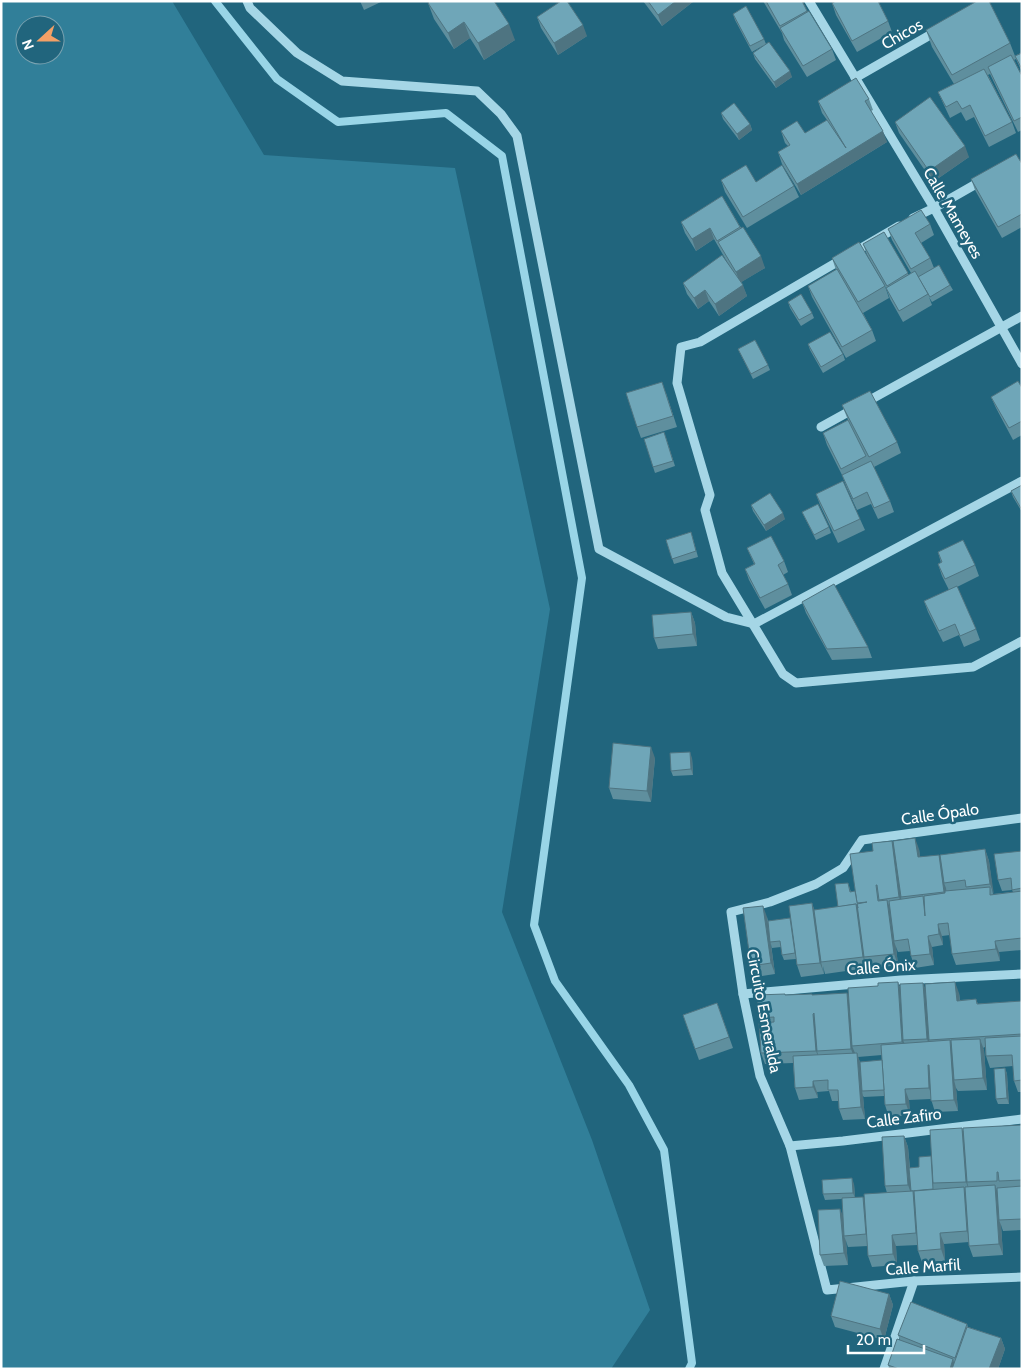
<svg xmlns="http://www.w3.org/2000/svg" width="1023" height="1370" viewBox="0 0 1023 1370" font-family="Cabin,sans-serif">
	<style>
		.green { fill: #317f99; fill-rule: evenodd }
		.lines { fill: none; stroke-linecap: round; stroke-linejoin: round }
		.stream { stroke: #99d5e7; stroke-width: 8 }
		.minor { stroke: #a5d6e6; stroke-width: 9 }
		.wall { fill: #5f8f9e; fill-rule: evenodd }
		.shaded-wall { fill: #4e7481 }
		.building { fill: #6fa6b8; stroke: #4e7481 }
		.labels { text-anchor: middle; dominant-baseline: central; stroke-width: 5; stroke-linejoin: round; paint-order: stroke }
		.street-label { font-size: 16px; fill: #fff; stroke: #21657d }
	</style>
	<rect width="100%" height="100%" fill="#21657d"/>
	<path class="green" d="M 1,1 L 172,1 L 264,155 L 455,168 L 550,609 L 502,912 L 592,1140 L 650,1310 L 611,1369 L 1,1369 ZM 25,25 L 55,25 L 55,55 L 25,55 Z"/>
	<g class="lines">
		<polyline class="stream" points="215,1 277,79 338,122 446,113 502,156 582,578 534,925 555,981 629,1085 664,1150 692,1363 689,1369"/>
		<g class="minor">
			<polyline points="247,1 250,8 297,53 342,81 477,91 501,114 517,136 599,549 726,617 754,624 1022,481"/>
			<polyline points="809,1 934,208 1022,364"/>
			<polyline points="855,78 937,31"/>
			<polyline points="913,218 934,208 983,180"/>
			<polyline points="899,226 700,342 681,347 677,383 710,495 705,510 722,573 783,674 796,683 973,667 1022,641"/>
			<polyline points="821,427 1022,316"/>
			<polyline points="1022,818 862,840 843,868 816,884 770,902 731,912 743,994 760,1076 790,1146 827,1290 914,1281 1022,1277"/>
			<polyline points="743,994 901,980 1022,974"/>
			<polyline points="790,1146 843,1141 1022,1119"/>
			<polyline points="884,1369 914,1281"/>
		</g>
	</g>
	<g class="wall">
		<polygon points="360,1 383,1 364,10"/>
		<polygon points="643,1 694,1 662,26"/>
		<polygon points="763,1 802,1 808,12 832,49 836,60 807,77 784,40 782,33"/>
		<polygon points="428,3 515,40 484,60 470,38 454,49 434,19"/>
		<polygon points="832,3 888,21 892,32 857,52 836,15"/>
		<polygon points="733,14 764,39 766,44 792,77 776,88 755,59 753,53 764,45 752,52 735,20"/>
		<polygon points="537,17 587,36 558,55 541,28"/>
		<polygon points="926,30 1010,43 1015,56 1022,52 1022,72 1016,59 1014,60 1022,76 1022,130 1018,132 990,74 988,75 1012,122 1016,133 989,147 974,117 966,121 961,112 950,118 943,103 938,92 954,84 932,47"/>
		<polygon points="869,99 873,110 871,111 887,142 801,195 782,164 778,152 788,146 785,143 781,131 805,133 827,120 822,113 818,101"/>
		<polygon points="721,113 750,124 752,130 739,140 723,119"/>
		<polygon points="895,122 969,157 933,182 899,133"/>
		<polygon points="1022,164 1022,227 1002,238 975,190 971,179"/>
		<polygon points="721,180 756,182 794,186 799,197 747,228 725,192"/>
		<polygon points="722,196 765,268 741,282 747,296 719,316 709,301 698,309 687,294 683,283 730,267 714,239 696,251 685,233 681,222"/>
		<polygon points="930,224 934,235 921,243 930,258 934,268 950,285 953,290 932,302 929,297 932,305 903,322 890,299 886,288 867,255 863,244 908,273 908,275 911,273 892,240 888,229"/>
		<polygon points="832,258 885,286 889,298 863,313 872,330 876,341 846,358 812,297 808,286 836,270"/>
		<polygon points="788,302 812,313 814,318 801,326 790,308"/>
		<polygon points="808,344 843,354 845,360 823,373 810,350"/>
		<polygon points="738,349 768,365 770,370 753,379"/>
		<polygon points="1022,388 1022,435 1013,440 996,408 991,397"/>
		<polygon points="666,393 677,427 641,438 637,427"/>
		<polygon points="842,405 897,442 901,453 874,467 890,501 894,512 878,519 871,504 857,510 846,486 842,475 827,445 823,433 848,420"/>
		<polygon points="666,438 675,466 655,473 653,467"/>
		<polygon points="1022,485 1022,512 1013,497 1011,491"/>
		<polygon points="816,494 860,519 865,530 838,543 820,505"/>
		<polygon points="751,505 785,519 766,531 753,511"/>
		<polygon points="802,512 829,527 831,533 816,540"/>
		<polygon points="691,532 698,557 674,564 666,540"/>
		<polygon points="747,548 784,561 788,572 783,575 788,584 792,595 765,609 749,580 745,569 754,564"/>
		<polygon points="938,552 975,565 979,576 957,587 976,629 980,640 964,647 959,635 943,642 928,612 924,601 949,590 942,576 938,564 941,563"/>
		<polygon points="802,602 868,647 872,658 832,660 806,613"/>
		<polygon points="691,612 695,623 697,646 658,649 654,638"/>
		<polygon points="655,758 651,802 613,799 609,788"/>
		<polygon points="692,758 693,775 673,776 671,771"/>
		<polygon points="892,841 894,847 919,849 920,857 941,860 985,849 989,861 993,894 1013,892 1012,890 1002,891 998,880 1022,851 1022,950 999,952 1000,961 956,965 952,954 950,935 942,936 943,945 932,947 934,965 915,968 911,956 910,951 898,952 896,947 898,965 868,969 867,964 867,968 825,974 823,966 824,974 801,977 797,965 796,959 784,960 782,955 781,947 772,948 771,944 775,974 755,977 751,966 767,917 768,921 790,918 812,903 814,910 838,907 848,883 851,892 855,891 873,851"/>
		<path d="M 923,983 L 925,989 L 959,993 L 960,1000 L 976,999 L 978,1004 L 1022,1001 L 1022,1092 L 1018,1092 L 1014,1081 L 1013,1066 L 990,1068 L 986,1056 L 985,1047 L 983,1048 L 984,1050 L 987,1090 L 958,1091 L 956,1088 L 958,1111 L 935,1112 L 931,1099 L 909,1100 L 910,1115 L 889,1117 L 885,1105 L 884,1096 L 864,1097 L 863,1096 L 865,1119 L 843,1120 L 839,1109 L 839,1101 L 832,1101 L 829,1091 L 817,1092 L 818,1098 L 799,1100 L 795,1088 L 793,1063 L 765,1064 L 761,1053 L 760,1023 L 759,1018 L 785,994 L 785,995 L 812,995 L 849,998 L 900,986 ZM 882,1055 L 882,1060 L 860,1062 L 858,1057 Z"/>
		<polygon points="717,1003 733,1048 699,1060 683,1015"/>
		<polygon points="1005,1068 1007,1074 1009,1104 998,1104 996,1099"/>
		<polygon points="1022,1125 1022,1230 1003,1231 1001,1225 1003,1255 973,1257 969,1246 969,1242 944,1244 945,1261 922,1262 918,1251 918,1245 896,1246 897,1265 872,1267 868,1256 868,1246 848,1247 846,1241 848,1265 824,1266 820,1255 843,1215 842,1199 825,1200 823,1194 854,1184 855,1197 863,1197 865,1201 887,1193 885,1186 904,1136 908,1147 910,1168 919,1167 931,1156 964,1132"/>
		<polygon points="889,1294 893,1305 884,1340 835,1327 831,1316"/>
		<polygon points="967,1324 968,1327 1001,1338 1005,1349 998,1369 888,1369 889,1367 888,1365 900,1340 898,1335"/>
	</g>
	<g class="shaded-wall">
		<polygon points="676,1 694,1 662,26 658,15"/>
		<polygon points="464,22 470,38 454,49 448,33"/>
		<polygon points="509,24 515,40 484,60 478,43"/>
		<polygon points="583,25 587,36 558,55 554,43"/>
		<polygon points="790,71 792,77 776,88 774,82"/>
		<polygon points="750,124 752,130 739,140 737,134"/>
		<polygon points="883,131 887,142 801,195 797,184"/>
		<polygon points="965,146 969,157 933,182 929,171"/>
		<polygon points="710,228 714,239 696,251 692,239"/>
		<polygon points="761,256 765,268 740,283 736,272"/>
		<polygon points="743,285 747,296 719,316 715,304"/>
		<polygon points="705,290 709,301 698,309 694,298"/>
		<polygon points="783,513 785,519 766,531 764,525"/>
		<polygon points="691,612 695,623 697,646 693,634"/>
		<polygon points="651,747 655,758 651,802 647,791"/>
		<polygon points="690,752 692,758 693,775 691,769"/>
		<polygon points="915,838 919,849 922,869 918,857"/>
		<polygon points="892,841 896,852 901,897 903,909 899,897"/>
		<polygon points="985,849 989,861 994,895 990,884"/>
		<polygon points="939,855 943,866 944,883 946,888 948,903 944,892"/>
		<polygon points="887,900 891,911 894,941 896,947 898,965 894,954"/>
		<polygon points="812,903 816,914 821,962 824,974 820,963"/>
		<polygon points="856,904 860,915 864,957 867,968 863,957"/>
		<polygon points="763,906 767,917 775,974 771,963"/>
		<polygon points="938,924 942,936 943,945 939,934"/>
		<polygon points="928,936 932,947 934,965 930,954"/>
		<polygon points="995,941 999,952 1000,961 996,949"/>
		<polygon points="898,982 902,993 903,1040 906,1047 906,1053 902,1042"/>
		<polygon points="955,982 959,993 961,1012 957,1001"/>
		<polygon points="923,983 927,994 929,1040 930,1044 931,1050 927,1039"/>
		<polygon points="847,993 852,1004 852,1046 855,1053 855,1060 851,1049"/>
		<polygon points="813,1014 817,1025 817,1051 819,1058 820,1062 816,1051"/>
		<polygon points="980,1039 984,1050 987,1090 983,1078"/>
		<polygon points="950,1040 954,1051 954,1080 956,1088 958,1111 954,1100"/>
		<polygon points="857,1053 861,1065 862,1091 863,1096 865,1119 861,1107"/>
		<polygon points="928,1065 932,1076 933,1099 929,1088"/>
		<polygon points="1005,1068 1007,1074 1009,1104 1007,1098"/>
		<polygon points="813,1081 817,1092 818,1098 813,1087"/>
		<polygon points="905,1089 909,1100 910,1115 906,1104"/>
		<polygon points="962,1128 966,1139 967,1182 970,1193 966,1182"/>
		<polygon points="904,1136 908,1147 912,1196 908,1185"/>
		<polygon points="852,1178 854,1184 855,1198 853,1193"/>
		<polygon points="995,1185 999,1196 999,1220 1001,1225 1003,1255 999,1244"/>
		<polygon points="964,1187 968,1199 971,1242 967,1231"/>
		<polygon points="913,1191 917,1202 920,1245 916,1233"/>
		<polygon points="863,1197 867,1208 870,1245 866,1234"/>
		<polygon points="840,1209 845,1220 844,1236 846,1241 848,1265 844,1253"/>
		<polygon points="940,1233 944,1244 945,1261 941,1249"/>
		<polygon points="892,1235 896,1246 897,1265 893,1254"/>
		<polygon points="889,1294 893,1305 884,1340 880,1329"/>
		<polygon points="1001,1338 1005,1349 998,1369 989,1369"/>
		<polygon points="953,1359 956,1369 950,1369"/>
	</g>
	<g class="building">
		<polygon points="430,1 494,1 509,24 478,43 464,22 448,33 428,3"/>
		<polygon points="561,1 567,1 583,25 554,43 537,17"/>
		<polygon points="648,1 676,1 658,15"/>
		<polygon points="766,1 802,1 807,11 780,26"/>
		<polygon points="836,1 878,1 888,21 852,41 832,3"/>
		<polygon points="977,1 989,1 1010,43 952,75 926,30"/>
		<polygon points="746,6 764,39 750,46 733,14"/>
		<polygon points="809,11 832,49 803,66 780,28"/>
		<polygon points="769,42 790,71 774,82 753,53"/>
		<polygon points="1022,53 1022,69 1015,56"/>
		<polygon points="1011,55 1022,76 1022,117 1014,121 988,67"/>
		<polygon points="984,69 1012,122 985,136 970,105 962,109 957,101 946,107 938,92"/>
		<polygon points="856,78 869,99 865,101 883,131 797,184 778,152 790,145 781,131 797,121 805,133 827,120 846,148 818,101"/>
		<polygon points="930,97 965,146 929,171 895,122"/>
		<polygon points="734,103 750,124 737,134 721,113"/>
		<polygon points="1016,154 1022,164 1022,214 998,227 971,179"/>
		<polygon points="746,165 756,182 782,165 794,186 743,217 721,180"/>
		<polygon points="722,196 740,227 717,241 710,228 692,239 681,222"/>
		<polygon points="921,210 930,224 915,233 930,258 911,269 888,229"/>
		<polygon points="743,227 761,256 736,272 718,242"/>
		<polygon points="884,232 908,273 887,286 863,244"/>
		<polygon points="859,242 885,286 858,302 832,258"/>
		<polygon points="722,255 743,285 715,304 705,290 694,298 683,283"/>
		<polygon points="939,265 950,285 930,297 918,277"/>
		<polygon points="837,269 872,330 842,347 808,286"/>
		<polygon points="915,271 928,294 899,311 886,288"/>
		<polygon points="801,294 812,313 799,320 788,302"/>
		<polygon points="830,332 843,354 821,367 808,344"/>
		<polygon points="755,340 768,365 751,374 738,349"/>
		<polygon points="1018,381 1022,388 1022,421 1009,428 991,397"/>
		<polygon points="662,382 673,416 637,427 626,393"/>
		<polygon points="870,391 897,442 869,457 842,405"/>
		<polygon points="848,420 866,456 841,469 823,433"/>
		<polygon points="664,432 673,461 653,467 644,439"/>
		<polygon points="871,461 890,501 874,508 867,492 853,499 842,475"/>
		<polygon points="843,481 860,519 834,531 816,494"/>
		<polygon points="1022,485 1022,510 1011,491"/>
		<polygon points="770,493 783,513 764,525 751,505"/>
		<polygon points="818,504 829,527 814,535 802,512"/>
		<polygon points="691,532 696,551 672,559 666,540"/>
		<polygon points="771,536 784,561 778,565 788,584 760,598 745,569 755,564 747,548"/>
		<polygon points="963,540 975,565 945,579 938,564 942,562 938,552"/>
		<polygon points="834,584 868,647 827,649 802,602"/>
		<polygon points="957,586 976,629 960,636 955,624 939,631 924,601"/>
		<polygon points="691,612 693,634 654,638 652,615"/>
		<polygon points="613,743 651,747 647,791 609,788"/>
		<polygon points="690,752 691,769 671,771 670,753"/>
		<polygon points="915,838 918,857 939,855 944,892 901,897 893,841"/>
		<polygon points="892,841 899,897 879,900 877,885 876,885 878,901 887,900 894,954 864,957 857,904 867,902 857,903 850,854 873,851 872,843"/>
		<polygon points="985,849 990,884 966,887 965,880 944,883 940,855"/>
		<polygon points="1022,851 1022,888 1012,890 1011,878 998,880 994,854"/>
		<polygon points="848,883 850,892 855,891 858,908 856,904 838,907 835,884"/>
		<polygon points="990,887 990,895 1022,891 1022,938 995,941 996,949 952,954 948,923 938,924 939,934 928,936 930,954 911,956 908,939 894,941 889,901 923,896 925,916 924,896 945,893 945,891"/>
		<polygon points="812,903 820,963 797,965 789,906"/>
		<polygon points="856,904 863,957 821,962 814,910"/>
		<polygon points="763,906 771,963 751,966 743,908"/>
		<polygon points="790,918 795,953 782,955 780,941 770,942 768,921"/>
		<polygon points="898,982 902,1042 852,1046 848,988 878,986 878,983"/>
		<polygon points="955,982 957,1001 976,999 977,1004 1022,1001 1022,1034 929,1040 925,984"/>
		<polygon points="923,983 927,1039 903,1040 900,984"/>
		<polygon points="847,993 851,1049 817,1051 814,1013 813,1014 816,1051 761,1053 759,1023 774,1022 774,1017 759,1018 757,995 785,994 785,995 812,994 812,995"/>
		<polygon points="717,1003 729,1037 695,1049 683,1015"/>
		<polygon points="1022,1036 1022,1080 1014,1081 1012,1055 986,1056 985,1038"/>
		<polygon points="980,1039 983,1078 954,1080 951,1040"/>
		<polygon points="950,1040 954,1100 931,1101 929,1065 928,1065 929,1088 905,1089 906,1104 885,1105 881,1045"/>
		<polygon points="857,1053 861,1107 839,1109 838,1090 828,1090 828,1080 813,1081 813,1087 795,1088 793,1056"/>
		<polygon points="882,1060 884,1090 862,1091 860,1062"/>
		<polygon points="1005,1068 1007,1098 996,1099 994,1069"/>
		<polygon points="1022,1125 1022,1180 999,1181 998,1172 997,1172 997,1181 967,1182 963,1128"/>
		<polygon points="962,1128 966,1182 933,1183 930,1130"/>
		<polygon points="904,1136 908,1185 885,1186 882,1137"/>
		<polygon points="931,1156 933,1189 911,1191 909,1168 919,1167 919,1157"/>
		<polygon points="852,1178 853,1193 823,1194 822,1180"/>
		<polygon points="995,1185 999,1244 969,1246 965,1187"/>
		<polygon points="1022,1186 1022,1219 999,1220 997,1188"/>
		<polygon points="964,1187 967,1231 940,1233 941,1249 918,1251 914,1191"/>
		<polygon points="913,1191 916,1233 892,1235 893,1254 868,1256 864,1194"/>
		<polygon points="863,1197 866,1234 844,1236 842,1198"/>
		<polygon points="840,1209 844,1253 820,1255 818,1210"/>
		<polygon points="840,1281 889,1294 880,1329 831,1316"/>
		<polygon points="911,1302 967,1324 955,1358 898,1335"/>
		<polygon points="967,1327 1001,1338 989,1369 952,1369"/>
		<polygon points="897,1339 953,1359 950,1369 899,1369 888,1365"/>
	</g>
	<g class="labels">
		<g class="street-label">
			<text transform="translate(902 34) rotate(-30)">Chicos</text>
			<text transform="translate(953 213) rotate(60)">Calle Mameyes</text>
			<text transform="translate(940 814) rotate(-8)">Calle Ópalo</text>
			<text transform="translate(881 967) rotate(-4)">Calle Ónix</text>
			<text transform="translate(764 1011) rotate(79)">Circuito Esmeralda</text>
			<text transform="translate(904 1118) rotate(-7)">Calle Zafiro</text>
			<text transform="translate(923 1267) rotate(-4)">Calle Marfil</text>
		</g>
	</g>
	<rect width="1023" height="1370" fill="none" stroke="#ffffff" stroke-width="5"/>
	<g transform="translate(40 40) rotate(249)"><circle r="24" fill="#21657d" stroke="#7aa3b1"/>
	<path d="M0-4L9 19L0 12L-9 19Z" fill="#f3a066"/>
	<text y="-8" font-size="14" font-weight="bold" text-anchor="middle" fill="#ffffff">N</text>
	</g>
	<path d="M848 1345v8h76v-8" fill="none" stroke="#ffffff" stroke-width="2.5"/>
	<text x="856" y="1345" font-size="15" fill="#ffffff" stroke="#21657d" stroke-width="4" paint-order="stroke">20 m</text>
</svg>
